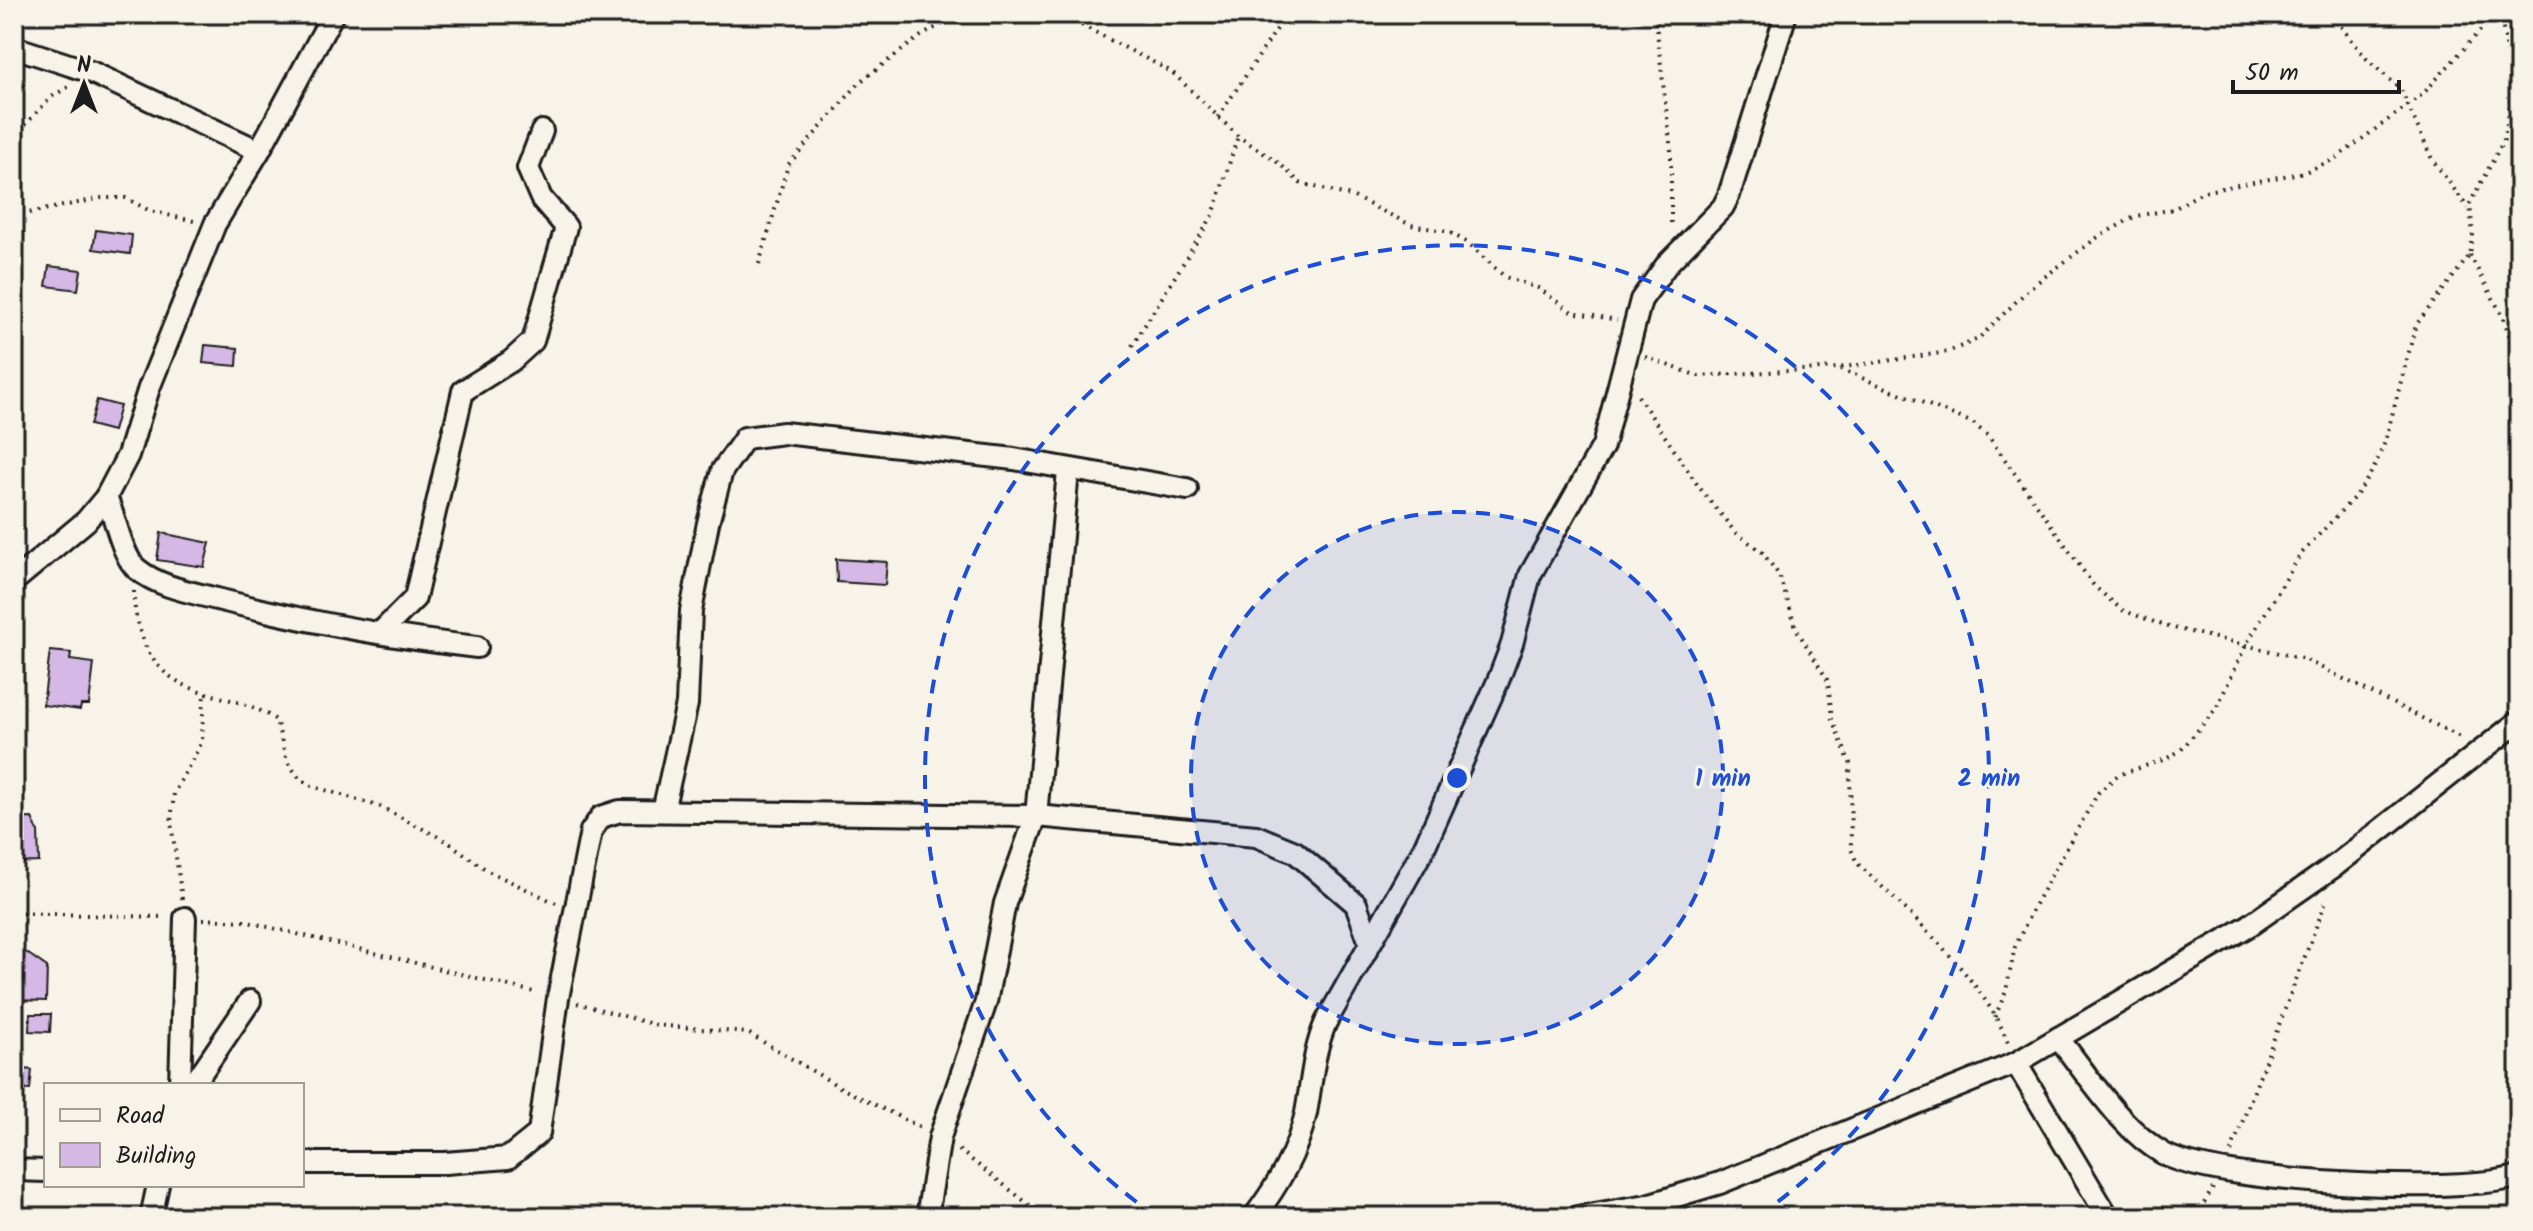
<svg xmlns="http://www.w3.org/2000/svg" width="2533" height="1231" viewBox="0 0 2533 1231" font-family="Kalam,sans-serif">
	<style>
		.building { fill: #d5b8e5; stroke: #1c1c1c; stroke-width: 2 }
		.lines { fill: none; stroke-linecap: round; stroke-linejoin: round }
		.street-casing { stroke: #1c1c1c; stroke-width: 26 }
		.path { stroke: #1c1c1c; stroke-width: 4; stroke-dasharray: 2 6; stroke-linecap: butt }
		.street { stroke: #f7f3e8; stroke-width: 20 }
		.ring { fill: none; stroke: #1d4ed8; stroke-width: 4; stroke-dasharray: 14 10 }
		.centre { fill: #1d4ed8; stroke: #f7f3e8; stroke-width: 4 }
		.ring-label { font-size: 24px; text-anchor: middle; font-weight: bold; fill: #1d4ed8; stroke: #f7f3e8; stroke-width: 6; stroke-linejoin: round; paint-order: stroke }
	</style>
	<rect width="100%" height="100%" fill="#f7f3e8"/>
	<filter id="ink" filterUnits="userSpaceOnUse"><feTurbulence type="fractalNoise" baseFrequency=".0125" numOctaves="2"/><feDisplacementMap in="SourceGraphic" scale="16" xChannelSelector="R" yChannelSelector="G"/><feConvolveMatrix kernelMatrix="1 2 1 2 8 2 1 2 1" color-interpolation-filters="sRGB"/></filter>
	<g filter="url(#ink)">
		<g class="building">
			<polygon points="96,230 132,235 130,254 93,249"/>
			<polygon points="49,266 81,270 78,290 46,286"/>
			<polygon points="205,345 238,348 237,366 203,363"/>
			<polygon points="97,400 120,406 113,431 90,425"/>
			<polygon points="161,533 210,543 204,567 157,560"/>
			<polygon points="836,559 887,562 885,585 837,582"/>
			<polygon points="50,651 71,653 70,660 94,663 89,705 81,705 80,710 43,705"/>
			<polygon points="32,818 38,831 39,862 14,863 14,819"/>
			<polygon points="14,944 47,967 46,1001 14,1000"/>
			<polygon points="30,1014 51,1014 50,1032 29,1031"/>
			<polygon points="14,1068 32,1070 30,1090 14,1089"/>
		</g>
		<g class="lines">
			<g class="street-casing">
				<g id="street">
					<polyline points="14,47 91,72 259,151"/>
					<path d="M 106,497 C 115,515 122,557 137,569 C 159,587 190,592 217,599 C 302,621 390,637 477,647"/>
					<polyline points="14,581 86,521 106,497 128,455 149,388 215,224 259,151 333,14"/>
					<polyline points="381,632 415,598 463,391 511,361 533,341 566,227 541,198 528,168 542,131"/>
					<polyline points="663,811 687,704 691,611 708,523 722,471 745,438 784,433 1014,459 1187,489"/>
					<path d="M 2058,1038 C 2089,1076 2121,1130 2164,1154 C 2217,1183 2461,1195 2519,1176"/>
					<polyline points="2016,1063 2108,1217"/>
					<polyline points="180,1085 185,918"/>
					<polyline points="193,1085 250,1001"/>
					<polyline points="302,1163 445,1163 508,1158 539,1133 558,998 591,831 601,817 620,811 1036,816 1256,836 1295,852 1356,904 1370,943"/>
					<polyline points="14,1170 46,1171"/>
					<polyline points="151,1217 158,1185"/>
					<polyline points="927,1217 940,1137 986,1002 1005,903 1036,816 1068,471"/>
					<path d="M 1254,1217 C 1278,1185 1297,1153 1306,1113 C 1312,1081 1313,1052 1326,1022 L 1424,848 L 1498,681 L 1512,644 L 1530,575 L 1603,446 L 1641,300 L 1668,263 L 1723,207 L 1729,195 L 1786,14"/>
					<polyline points="1577,1217 1647,1205 1720,1183 2016,1063 2250,925 2336,865 2519,721"/>
				</g>
			</g>
			<g class="path">
				<polyline points="1060,14 1172,72 1238,136 1280,164 1300,183 1354,197 1411,225 1449,232 1468,243 1505,277 1538,288 1572,312 1617,320"/>
				<polyline points="1655,14 1671,151 1671,228"/>
				<polyline points="2331,14 2366,58 2401,90 2432,159 2468,208"/>
				<polyline points="1218,117 1287,14"/>
				<polyline points="14,137 51,97 68,87"/>
				<polyline points="14,216 102,198 126,198 150,211 194,221"/>
				<polyline points="2470,255 2503,317 2519,364"/>
				<polyline points="759,264 788,165 861,81 921,36 959,14"/>
				<polyline points="1132,346 1213,215 1238,136"/>
				<polyline points="1645,357 1698,376 1838,368 1948,352 1978,339 2031,287 2098,237 2136,216 2174,209 2202,192 2305,172 2335,159 2423,94 2495,14"/>
				<polyline points="1840,369 1973,423 1989,437 2094,586 2122,610 2165,626 2304,659 2464,739"/>
				<path d="M 1638,396 L 1699,487 L 1735,532 L 1762,552 L 1779,575 L 1797,630 L 1828,681 L 1832,719 L 1850,763 L 1851,849 L 1857,863 C 1905,909 1985,980 2008,1043"/>
				<path d="M 134,591 C 133,607 138,625 143,640 C 168,704 230,687 276,720 L 287,761 L 299,778 L 312,786 L 381,807 L 448,842 L 488,871 L 558,904"/>
				<polyline points="182,899 171,822 174,793 202,742 204,693"/>
				<polyline points="14,913 163,917"/>
				<polyline points="203,919 244,921 538,993"/>
				<polyline points="577,1003 656,1025 748,1033 843,1089 924,1129"/>
				<polyline points="1995,1017 2006,991 2015,947 2034,906 2098,793 2118,775 2166,759 2181,750 2216,709 2247,643 2301,554 2359,492 2374,468 2385,442 2416,325 2470,255 2473,236 2470,203 2505,138 2513,79 2500,14"/>
				<polyline points="959,1150 1045,1217"/>
				<polyline points="2231,1152 2327,898"/>
				<polyline points="2196,1217 2213,1188"/>
			</g>
			<use href="#street" class="street"/>
		</g>
	</g>
	<circle cx="1457" cy="778" r="266" fill="#1d4ed8" fill-opacity=".12"/>
	<g class="ring">
		<circle cx="1457" cy="778" r="266"/>
		<path d="M1156 1216A532 532 0 1 1 1758 1216"/>
	</g>
	<circle cx="1457" cy="778" r="12" class="centre"/>
	<g class="ring-label">
		<text x="1723" y="786">1 min</text>
		<text x="1989" y="786">2 min</text>
	</g>
	<rect width="2533" height="1231" fill="none" stroke="#f7f3e8" stroke-width="48"/>
	<rect x="24" y="24" width="2485" height="1183" fill="none" stroke="#1c1c1c" stroke-width="3" filter="url(#ink)"/>
	<rect x="44" y="1083" width="260" height="104" fill="#f7f3e8" stroke="#9f9d96" stroke-width="2"/>
	<rect x="60" y="1109" width="40" height="12" fill="#f7f3e8" stroke="#9f9d96" stroke-width="2"/>
	<text x="116" y="1123" font-size="24" fill="#1c1c1c">Road</text>
	<rect x="60" y="1143" width="40" height="24" fill="#d5b8e5" stroke="#9f9d96" stroke-width="2"/>
	<text x="116" y="1163" font-size="24" fill="#1c1c1c">Building</text>
	<g transform="translate(84 84)" stroke="#f7f3e8" stroke-width="6" paint-order="stroke">
	<path d="M0-6L14 30L0 20L-14 30Z" fill="#1c1c1c"/>
	<text y="-12" font-size="22" font-weight="bold" text-anchor="middle" fill="#1c1c1c">N</text>
	</g>
	<path d="M2233 80v12h166v-12" fill="none" stroke="#1c1c1c" stroke-width="4"/>
	<text x="2245" y="80" font-size="24" fill="#1c1c1c" stroke="#f7f3e8" stroke-width="6" paint-order="stroke">50 m</text>
</svg>
